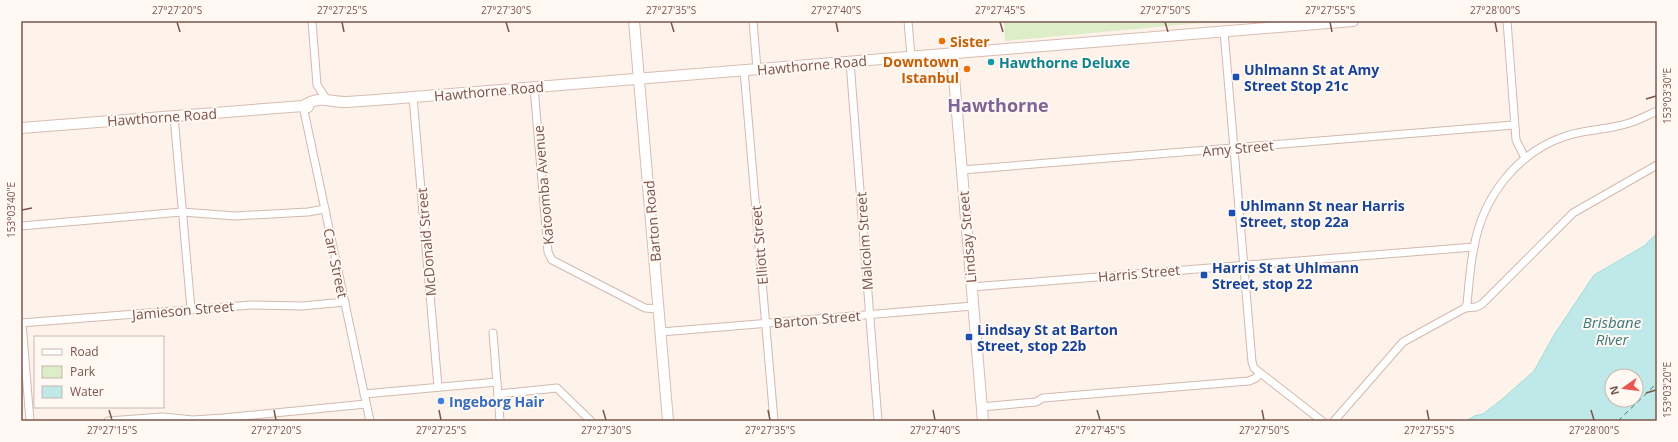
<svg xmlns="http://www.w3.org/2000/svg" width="1678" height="442" viewBox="0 0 1678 442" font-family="'Open Sans',sans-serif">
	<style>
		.green { fill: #ddedc8 }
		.water { fill: #bee9e8; stroke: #a4dbda; fill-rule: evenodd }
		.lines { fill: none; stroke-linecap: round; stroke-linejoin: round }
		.ferry { stroke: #3b7979; stroke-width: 1; stroke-dasharray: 5 4; stroke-linecap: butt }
		.street-casing { stroke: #d2b9af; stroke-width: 9 }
		.secondary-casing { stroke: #d9bcb2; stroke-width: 12 }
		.street { stroke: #fff; stroke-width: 7 }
		.secondary { stroke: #fff; stroke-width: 10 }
		.ticks { fill: none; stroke: #7b554c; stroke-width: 1.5 }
		.food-dot { fill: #e8710a; stroke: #fff8f3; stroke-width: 1.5 }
		.culture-dot { fill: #0f9aa8; stroke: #fff8f3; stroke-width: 1.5 }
		.transit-dot { fill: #1a4fb4; stroke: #fff8f3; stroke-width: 1.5 }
		.shop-dot { fill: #3f7fe0; stroke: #fff8f3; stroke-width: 1.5 }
		.labels { text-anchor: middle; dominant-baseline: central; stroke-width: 4; stroke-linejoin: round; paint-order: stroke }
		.food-label { font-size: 14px; font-weight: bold; fill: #c56008; stroke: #fff8f3; text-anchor: start }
		.culture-label { font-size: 14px; font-weight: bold; fill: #0d838f; stroke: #fff8f3; text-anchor: start }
		.street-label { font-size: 14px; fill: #7b554c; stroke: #fff8f3 }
		.transit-label { font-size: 14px; font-weight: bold; fill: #164399; stroke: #fff8f3; text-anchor: start }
		.shop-label { font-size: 14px; font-weight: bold; fill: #366cbe; stroke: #fff8f3; text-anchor: start }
		.water-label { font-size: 15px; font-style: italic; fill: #3b7979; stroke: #fff8f3 }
		.district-label { font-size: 18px; font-weight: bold; fill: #7d6596; stroke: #fff8f3 }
		.neatline { fill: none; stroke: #7b554c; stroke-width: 1.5 }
		.ticks-label { font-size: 10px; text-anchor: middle; fill: #7b554c }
	</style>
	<rect width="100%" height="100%" fill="#fdf3eb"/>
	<polygon class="green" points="1004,21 1211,21 1211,22 1005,41"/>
	<path class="water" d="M 1657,233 L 1657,421 L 1466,421 L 1474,416 L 1483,414 L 1500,401 L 1534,371 L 1554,335 L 1594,275 L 1644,246 ZM 1612,376 L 1636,376 L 1636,400 L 1612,400 Z"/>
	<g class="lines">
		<polyline class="ferry" points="1618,421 1657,383"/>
		<g class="street-casing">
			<g id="street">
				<polyline points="312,21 317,85 327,100"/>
				<polyline points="753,21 757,69"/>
				<polyline points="908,21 911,57"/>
				<polyline points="1507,21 1516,140 1525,158"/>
				<polyline points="1224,31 1252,362 1254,368 1322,421"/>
				<polyline points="850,62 878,421"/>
				<polyline points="744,70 774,421"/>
				<polyline points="534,87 548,252 552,260 645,308 659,309"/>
				<polyline points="413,97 438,387"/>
				<polyline points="303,106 370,421"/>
				<polyline points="174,116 191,309"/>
				<polyline points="962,170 1514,125"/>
				<polyline points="21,226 182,212 235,216 308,212 325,209"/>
				<polyline points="971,287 1474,247"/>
				<polyline points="1465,308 1476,307 1482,304 1573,213 1657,165"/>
				<polyline points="21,323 251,305 302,306 345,302"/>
				<polyline points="22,323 30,421"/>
				<polyline points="661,332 973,306"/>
				<polyline points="493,333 500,421"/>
				<polyline points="364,394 497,382"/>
				<polyline points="498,394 557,388 591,421"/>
				<polyline points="981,407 1036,402 1043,398 1249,381 1256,378 1260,373"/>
				<polyline points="108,421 163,417 193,420 223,418 366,404"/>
				<path d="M 1334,421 L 1403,342 L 1465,308 L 1467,304 C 1469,285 1470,265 1474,247 C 1483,197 1517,152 1566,136 C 1587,129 1609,130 1629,123 C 1639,120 1648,115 1657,111"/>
			</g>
		</g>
		<g class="secondary-casing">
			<g id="secondary">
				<polyline points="634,21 668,421"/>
				<polyline points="952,53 983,421"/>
				<path d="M 303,106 C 320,95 328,102 345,102 C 367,101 390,99 413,97 L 1353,21"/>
				<polyline points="21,128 303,106 308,107"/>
			</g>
		</g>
		<use href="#street" class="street"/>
		<use href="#secondary" class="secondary"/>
	</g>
	<path class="ticks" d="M 177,22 L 180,32M 342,22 L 344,32M 506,22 L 509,32M 671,22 L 674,32M 836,22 L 838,32M 1000,22 L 1003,32M 1165,22 L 1168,32M 1330,22 L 1332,32M 1495,22 L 1497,32M 1646,99 L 1656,96M 22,210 L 32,208M 1646,393 L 1656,390M 109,410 L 112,420M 274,410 L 276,420M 439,410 L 441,420M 603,410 L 606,420M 768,410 L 770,420M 933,410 L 935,420M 1097,410 L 1100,420M 1262,410 L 1264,420M 1427,410 L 1429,420M 1591,410 L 1594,420"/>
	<g class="food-dot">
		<circle cx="942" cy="41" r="4"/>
		<circle cx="967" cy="69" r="4"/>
	</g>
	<circle class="culture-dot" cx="991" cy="62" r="4"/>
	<g class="transit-dot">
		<rect x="1232" y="73" width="8" height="8" rx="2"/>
		<rect x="1228" y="209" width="8" height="8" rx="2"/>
		<rect x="1200" y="271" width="8" height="8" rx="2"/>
		<rect x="965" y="333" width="8" height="8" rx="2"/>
	</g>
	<circle class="shop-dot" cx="441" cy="401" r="4"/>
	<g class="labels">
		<g class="food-label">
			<text x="950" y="41">Sister</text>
			<text x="959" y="61" text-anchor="end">Downtown<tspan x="959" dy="16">Istanbul</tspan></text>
		</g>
		<g class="culture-label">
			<text x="999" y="62">Hawthorne Deluxe</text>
		</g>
		<g class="street-label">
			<text transform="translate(812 65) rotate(-5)">Hawthorne Road</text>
			<text transform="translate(489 91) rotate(-5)">Hawthorne Road</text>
			<text transform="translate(162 117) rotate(-4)">Hawthorne Road</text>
			<text transform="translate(1238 148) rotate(-5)">Amy Street</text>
			<text transform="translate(543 185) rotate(-95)">Katoomba Avenue</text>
			<text transform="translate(652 221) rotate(-95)">Barton Road</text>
			<text transform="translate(967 237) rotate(-95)">Lindsay Street</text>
			<text transform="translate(864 241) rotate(-94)">Malcolm Street</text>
			<text transform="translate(426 242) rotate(-95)">McDonald Street</text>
			<text transform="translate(759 245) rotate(-95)">Elliott Street</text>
			<text transform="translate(336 263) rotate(78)">Carr Street</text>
			<text transform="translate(1139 273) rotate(-5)">Harris Street</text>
			<text transform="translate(183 310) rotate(-5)">Jamieson Street</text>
			<text transform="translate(817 319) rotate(-5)">Barton Street</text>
		</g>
		<g class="transit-label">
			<text x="1244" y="69">Uhlmann St at Amy<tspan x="1244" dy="16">Street Stop 21c</tspan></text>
			<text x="1240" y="205">Uhlmann St near Harris<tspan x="1240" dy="16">Street, stop 22a</tspan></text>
			<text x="1212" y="267">Harris St at Uhlmann<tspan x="1212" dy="16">Street, stop 22</tspan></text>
			<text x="977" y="329">Lindsay St at Barton<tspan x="977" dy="16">Street, stop 22b</tspan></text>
		</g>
		<g class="shop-label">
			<text x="449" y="401">Ingeborg Hair</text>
		</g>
		<g class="water-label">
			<text x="1612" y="322">Brisbane<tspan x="1612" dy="17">River</tspan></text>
		</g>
		<g class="district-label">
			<text x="998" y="105">Hawthorne</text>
		</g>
	</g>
	<rect width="1678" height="442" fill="none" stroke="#fff8f3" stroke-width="44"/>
	<rect x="34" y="336" width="130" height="72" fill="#fff8f3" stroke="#cab7b0"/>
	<rect x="42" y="349" width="20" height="6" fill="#ffffff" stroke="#cab7b0"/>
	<text x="70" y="356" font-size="12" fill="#7b554c">Road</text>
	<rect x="42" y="366" width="20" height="12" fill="#ddedc8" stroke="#cab7b0"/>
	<text x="70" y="376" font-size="12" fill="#7b554c">Park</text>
	<rect x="42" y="386" width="20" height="12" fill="#bee9e8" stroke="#cab7b0"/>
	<text x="70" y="396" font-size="12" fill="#7b554c">Water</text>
	<g transform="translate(1624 388) rotate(256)"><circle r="19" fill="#fff8f3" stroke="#cab7b0"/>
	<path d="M0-3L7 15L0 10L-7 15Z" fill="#ea564d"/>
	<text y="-6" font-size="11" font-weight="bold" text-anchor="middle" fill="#7b554c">N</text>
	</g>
	<rect x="22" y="22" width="1634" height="398" class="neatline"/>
	<g class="ticks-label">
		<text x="177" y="14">27°27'20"S</text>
		<text x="342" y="14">27°27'25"S</text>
		<text x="506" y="14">27°27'30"S</text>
		<text x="671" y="14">27°27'35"S</text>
		<text x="836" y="14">27°27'40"S</text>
		<text x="1000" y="14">27°27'45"S</text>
		<text x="1165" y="14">27°27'50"S</text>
		<text x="1330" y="14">27°27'55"S</text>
		<text x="1495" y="14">27°28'00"S</text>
		<text transform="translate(1667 96) rotate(-90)" y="4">153°03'30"E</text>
		<text transform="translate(11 210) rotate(-90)" y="4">153°03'40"E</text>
		<text transform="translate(1667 390) rotate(-90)" y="4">153°03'20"E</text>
		<text x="112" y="434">27°27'15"S</text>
		<text x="276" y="434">27°27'20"S</text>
		<text x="441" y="434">27°27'25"S</text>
		<text x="606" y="434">27°27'30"S</text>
		<text x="770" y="434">27°27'35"S</text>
		<text x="935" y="434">27°27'40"S</text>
		<text x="1100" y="434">27°27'45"S</text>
		<text x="1264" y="434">27°27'50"S</text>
		<text x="1429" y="434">27°27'55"S</text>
		<text x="1594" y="434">27°28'00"S</text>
	</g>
</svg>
